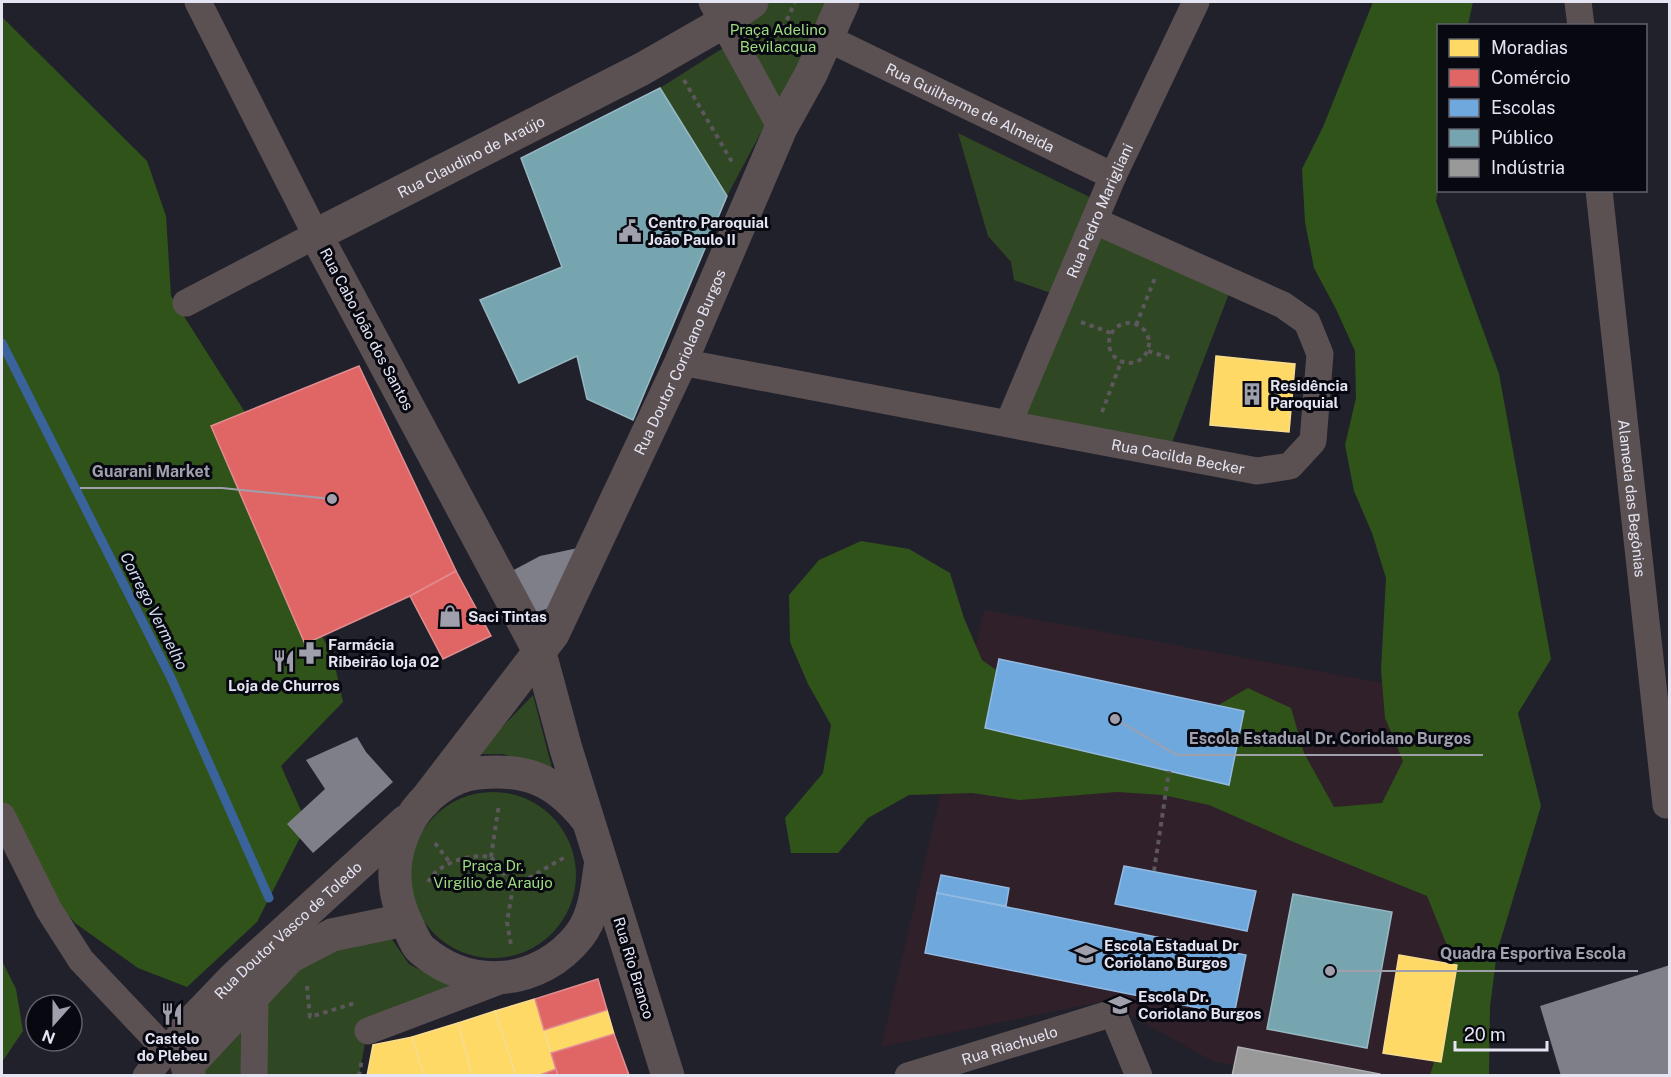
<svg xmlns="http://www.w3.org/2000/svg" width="1671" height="1077" viewBox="0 0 1671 1077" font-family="'Public Sans',sans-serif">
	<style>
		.education { fill: #2f202a }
		.green { fill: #2f4722 }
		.forest { fill: #30531a }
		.homes { fill: #ffd966; stroke: #f7dc90; stroke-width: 1.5 }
		.shops { fill: #e06666; stroke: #e18c90; stroke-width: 1.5 }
		.schools { fill: #6fa8dc; stroke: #92bae3; stroke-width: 1.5 }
		.public { fill: #76a5af; stroke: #97b8c3; stroke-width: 1.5 }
		.industry { fill: #999; stroke: #b0b0b4; stroke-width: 1.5 }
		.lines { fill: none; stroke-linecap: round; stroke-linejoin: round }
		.stream { stroke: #3a639b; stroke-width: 9 }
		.building { fill: #7f7f8a }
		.path { stroke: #5c575c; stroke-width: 4; stroke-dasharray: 4.5 4.5; stroke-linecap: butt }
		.minor { stroke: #5c5152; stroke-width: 27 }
		.tertiary { stroke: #5c5152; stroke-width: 33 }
		.labels { text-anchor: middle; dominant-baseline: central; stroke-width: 6; stroke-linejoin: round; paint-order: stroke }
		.park-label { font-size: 15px; fill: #9edb7f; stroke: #080811 }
		.street-label { font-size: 15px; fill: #e4e4f3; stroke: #080811 }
		.poi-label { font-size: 15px; font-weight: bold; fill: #e4e4f3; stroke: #080811; text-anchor: start }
		.water-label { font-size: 16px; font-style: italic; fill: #d2dff0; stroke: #080811 }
		.leader { fill: none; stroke: #a0a0ad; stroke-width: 2 }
		.callout-dot { fill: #a0a0ad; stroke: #080811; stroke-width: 2 }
		.callout-label { font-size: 16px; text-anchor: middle; font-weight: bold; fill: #a0a0ad; stroke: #080811; stroke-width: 6; stroke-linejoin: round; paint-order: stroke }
	</style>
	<rect width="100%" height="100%" fill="#21212c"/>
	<polygon class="education" points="984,610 1503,705 1442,1075 1281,1075 1212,1061 1105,1001 881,1047"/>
	<g class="green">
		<polygon points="756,2 835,2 781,120 730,23"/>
		<polygon points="723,48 766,123 727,196 660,88"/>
		<polygon points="958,133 1102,203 1095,220 1233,283 1168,453 1015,423 1062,297 1014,280 1011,262 988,236"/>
		<polygon points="533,695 553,772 503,754 476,754"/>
		<circle cx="493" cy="875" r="83"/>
		<polygon points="391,938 409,964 451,986 365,1043 359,1076 256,1075 255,996 337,947"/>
		<polygon points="243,1031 242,1075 203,1075 203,1072"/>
	</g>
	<g class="forest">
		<polygon points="1373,2 1473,2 1468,25 1438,26 1438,188 1436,201 1499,374 1551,659 1518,713 1541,806 1497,952 1490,1007 1489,1075 1430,1075 1444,1031 1450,953 1427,896 1296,843 1209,805 1163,795 1117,792 1020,800 972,793 909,795 868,818 838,853 791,853 785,818 823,773 831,725 808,684 790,642 789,595 819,560 861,541 909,549 950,573 964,618 982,660 1022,688 1208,711 1248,688 1291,708 1304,753 1334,807 1382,803 1403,761 1385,718 1381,670 1386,578 1372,533 1354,491 1345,445 1356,398 1355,351 1336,309 1314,268 1305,222 1302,169 1323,127"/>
		<polygon points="2,17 147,161 166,216 171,296 255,428 274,559 332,653 343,702 281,766 307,824 257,922 187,987 138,968 75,923 2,843"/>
		<polygon points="2,961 16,989 23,1031 2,1062"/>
	</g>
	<g class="homes">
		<polygon points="1216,356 1295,364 1289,432 1210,425"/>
		<polygon points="1399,955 1457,965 1441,1062 1383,1053"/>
		<polygon points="535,999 556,1071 540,1076 516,1076 495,1011"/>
		<polygon points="607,1010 614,1034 551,1053 544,1030"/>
		<polygon points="495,1011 516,1076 472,1076 458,1023"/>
		<polygon points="458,1023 472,1076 424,1076 412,1037"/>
		<polygon points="412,1037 424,1076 367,1076 373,1045"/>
	</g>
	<g class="shops">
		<polygon points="359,366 456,571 410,596 305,644 211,426"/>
		<polygon points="456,571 491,636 443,659 410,596"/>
		<polygon points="598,979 607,1010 544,1030 535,999"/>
		<polygon points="614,1034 629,1075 558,1076 551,1053"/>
		<polygon points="556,1069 558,1076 537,1076"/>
	</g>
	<g class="schools">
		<polygon points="999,659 1244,711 1229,785 985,728"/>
		<polygon points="1124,866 1256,891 1247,931 1115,904"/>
		<polygon points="941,875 1009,888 1006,906 937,893"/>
		<polygon points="937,893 1246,955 1234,1015 925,953"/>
	</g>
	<g class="public">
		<polygon points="660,88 727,196 633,420 587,399 577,356 519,383 480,300 562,267 521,158"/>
		<polygon points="1293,894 1392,912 1367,1048 1267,1029"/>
	</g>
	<polygon class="industry" points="1238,1047 1380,1074 1380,1076 1232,1076"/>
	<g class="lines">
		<polyline class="stream" points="2,343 172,680 269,898"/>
	</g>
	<g class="building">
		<polygon points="578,548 553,607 533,613 510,572 540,556"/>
		<polygon points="357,737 366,752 393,782 313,853 287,824 325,789 306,760"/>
		<polygon points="1670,965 1670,1076 1561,1076 1540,1006"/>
	</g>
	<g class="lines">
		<g class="path">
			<polyline points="772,53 795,2"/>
			<polyline points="684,80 732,162"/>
			<polyline points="1081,322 1111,333"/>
			<circle cx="1129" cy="343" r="20"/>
			<polyline points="1136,325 1155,278"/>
			<polyline points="1148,351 1173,359"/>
			<polyline points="1102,412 1121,362"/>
			<polyline points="435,843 451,864"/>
			<polyline points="491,857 499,804"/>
			<polyline points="1154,871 1169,771"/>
			<path d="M 428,882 C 438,863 470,853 491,857 L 513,887 L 507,922 L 511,945"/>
			<polyline points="513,887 567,856"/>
			<polyline points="307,986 310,1017 355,1003"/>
			<polyline points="359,1076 362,1059"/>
		</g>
		<g class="minor">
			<polyline points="712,2 781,128"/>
			<polyline points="1578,2 1581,26"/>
			<path id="s1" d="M 827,38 L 1113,176"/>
			<path id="s2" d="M 1599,190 L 1666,805 L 1670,804"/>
			<polyline points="186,303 316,235 198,2"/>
			<path id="s3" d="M 681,362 L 1257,471 L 1290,466 L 1313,441 L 1320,354 L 1307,322 L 1283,305 L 1095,221"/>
			<path id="s4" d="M 1009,422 L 1113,176 L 1196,2"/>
			<polyline points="2,816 49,910 81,960 167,1051"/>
			<polyline points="368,1031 505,979"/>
			<polyline points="146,1076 178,1037"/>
			<polyline points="254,1076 255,996"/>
			<path id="s5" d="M 908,1076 L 1113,1013 L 1139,1076"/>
		</g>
		<g class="tertiary">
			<path id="s6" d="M 424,802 L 553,634 L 681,362 L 781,128 L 811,74 L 843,2"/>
			<path d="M 585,817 C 555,780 526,768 478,773 C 451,775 423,797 410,820 C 390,855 390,892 409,928 C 413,936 416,946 423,951 C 472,992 540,985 579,936 C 594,917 597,890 600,867"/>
			<polyline points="187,1066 290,957 332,935 404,920"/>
			<path id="s7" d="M 189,1076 L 187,1027 L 234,978 L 406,821"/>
			<path id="s8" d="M 668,1076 L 566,749 L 540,653 L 316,235 L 642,69 L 724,22 L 752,2"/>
		</g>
	</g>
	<defs>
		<g id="civic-bare" transform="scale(1.8)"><path d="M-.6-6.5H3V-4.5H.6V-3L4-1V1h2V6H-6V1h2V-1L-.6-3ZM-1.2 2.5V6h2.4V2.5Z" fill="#a0a0ad" stroke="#080811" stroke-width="2.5" paint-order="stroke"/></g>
		<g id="building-bare" transform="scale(1.8)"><path d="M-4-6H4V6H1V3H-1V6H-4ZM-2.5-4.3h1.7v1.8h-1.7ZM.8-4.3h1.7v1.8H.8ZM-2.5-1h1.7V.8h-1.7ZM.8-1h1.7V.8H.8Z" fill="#a0a0ad" stroke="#080811" stroke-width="2.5" paint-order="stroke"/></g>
		<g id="shop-bare" transform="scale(1.8)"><path d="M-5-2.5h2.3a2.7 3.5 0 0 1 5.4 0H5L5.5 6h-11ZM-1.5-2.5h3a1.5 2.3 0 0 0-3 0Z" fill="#a0a0ad" stroke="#080811" stroke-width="2.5" paint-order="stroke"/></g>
		<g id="pharmacy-bare" transform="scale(1.8)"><path d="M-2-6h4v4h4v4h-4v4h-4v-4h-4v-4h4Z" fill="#a0a0ad" stroke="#080811" stroke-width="2.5" paint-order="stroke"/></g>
		<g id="restaurant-bare" transform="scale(1.8)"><path d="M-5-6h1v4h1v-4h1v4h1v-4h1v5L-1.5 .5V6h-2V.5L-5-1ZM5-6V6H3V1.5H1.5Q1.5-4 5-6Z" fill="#a0a0ad" stroke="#080811" stroke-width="2.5" paint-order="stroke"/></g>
		<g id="school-bare" transform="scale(1.8)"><path d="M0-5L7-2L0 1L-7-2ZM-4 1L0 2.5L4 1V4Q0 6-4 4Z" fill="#a0a0ad" stroke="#080811" stroke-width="2.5" paint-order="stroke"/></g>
	</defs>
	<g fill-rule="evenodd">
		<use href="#civic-bare" x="630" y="231"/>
		<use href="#building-bare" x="1252" y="394"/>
		<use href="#shop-bare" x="450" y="616"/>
		<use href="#pharmacy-bare" x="310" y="653"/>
		<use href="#restaurant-bare" x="284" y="661"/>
		<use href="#school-bare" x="1086" y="954"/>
		<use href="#school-bare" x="1120" y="1005"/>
		<use href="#restaurant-bare" x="172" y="1014"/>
	</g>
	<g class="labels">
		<g class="park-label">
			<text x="778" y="29">Praça Adelino<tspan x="778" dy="17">Bevilacqua</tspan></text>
			<text x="493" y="865">Praça Dr.<tspan x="493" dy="17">Virgílio de Araújo</tspan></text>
		</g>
		<g class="street-label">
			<text stroke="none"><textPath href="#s1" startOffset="159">Rua Guilherme de Almeida</textPath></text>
			<text stroke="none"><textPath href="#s8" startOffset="1090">Rua Claudino de Araújo</textPath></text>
			<text stroke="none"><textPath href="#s4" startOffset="230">Rua Pedro Marigliani</textPath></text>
			<text transform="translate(367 329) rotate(62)">Rua Cabo João dos Santos</text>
			<text stroke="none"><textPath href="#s6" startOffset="512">Rua Doutor Coriolano Burgos</textPath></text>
			<text stroke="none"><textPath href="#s3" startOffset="506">Rua Cacilda Becker</textPath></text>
			<text stroke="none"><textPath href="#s2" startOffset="310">Alameda das Begônias</textPath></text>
			<text stroke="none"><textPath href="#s7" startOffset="189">Rua Doutor Vasco de Toledo</textPath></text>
			<text transform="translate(634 968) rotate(73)">Rua Rio Branco</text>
			<text stroke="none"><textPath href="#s5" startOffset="106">Rua Riachuelo</textPath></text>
		</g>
		<g class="poi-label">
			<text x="648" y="222">Centro Paroquial<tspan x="648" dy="17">João Paulo II</tspan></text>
			<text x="1270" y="385">Residência<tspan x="1270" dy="17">Paroquial</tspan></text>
			<text x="468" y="616">Saci Tintas</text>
			<text x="328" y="644">Farmácia<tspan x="328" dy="17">Ribeirão loja 02</tspan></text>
			<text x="284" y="685" text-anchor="middle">Loja de Churros</text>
			<text x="1104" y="945">Escola Estadual Dr<tspan x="1104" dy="17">Coriolano Burgos</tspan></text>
			<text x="1138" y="996">Escola Dr.<tspan x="1138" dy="17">Coriolano Burgos</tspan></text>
			<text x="172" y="1038" text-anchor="middle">Castelo<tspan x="172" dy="17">do Plebeu</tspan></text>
		</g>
		<g class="water-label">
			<text transform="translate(154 611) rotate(63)">Corrego Vermelho</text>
		</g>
	</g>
	<path class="leader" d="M332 499L222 488H80M1115 719L1177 755H1483M1330 971L1428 971H1638"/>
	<g class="callout-dot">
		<circle cx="332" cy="499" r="6"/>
		<circle cx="1115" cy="719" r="6"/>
		<circle cx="1330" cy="971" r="6"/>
	</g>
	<g class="callout-label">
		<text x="151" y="477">Guarani Market</text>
		<text x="1330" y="744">Escola Estadual Dr. Coriolano Burgos</text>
		<text x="1533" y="959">Quadra Esportiva Escola</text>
	</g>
	<rect width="1671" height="1077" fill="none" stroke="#e4e4f3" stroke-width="6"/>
	<rect x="1437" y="24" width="210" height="168" fill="#080811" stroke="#60606b" stroke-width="1.5"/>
	<rect x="1449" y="39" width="30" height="18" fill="#ffd966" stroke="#60606b" stroke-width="1.5"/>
	<text x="1491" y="54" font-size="18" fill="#e4e4f3">Moradias</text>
	<rect x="1449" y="69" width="30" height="18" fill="#e06666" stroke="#60606b" stroke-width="1.5"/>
	<text x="1491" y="84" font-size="18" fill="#e4e4f3">Comércio</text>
	<rect x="1449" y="99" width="30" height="18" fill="#6fa8dc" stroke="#60606b" stroke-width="1.5"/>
	<text x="1491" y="114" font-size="18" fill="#e4e4f3">Escolas</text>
	<rect x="1449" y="129" width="30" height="18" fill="#76a5af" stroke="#60606b" stroke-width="1.5"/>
	<text x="1491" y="144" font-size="18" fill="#e4e4f3">Público</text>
	<rect x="1449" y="159" width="30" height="18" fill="#999999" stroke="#60606b" stroke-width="1.5"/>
	<text x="1491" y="174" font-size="18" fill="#e4e4f3">Indústria</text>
	<g transform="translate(54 1023) rotate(201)"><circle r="28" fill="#080811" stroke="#60606b" stroke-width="1.5"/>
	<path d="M0-4.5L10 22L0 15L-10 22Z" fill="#a0a0ad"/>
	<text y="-9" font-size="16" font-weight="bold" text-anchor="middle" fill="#e4e4f3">N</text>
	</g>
	<path d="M1455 1041v9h92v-9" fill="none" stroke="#e4e4f3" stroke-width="3"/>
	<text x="1464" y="1041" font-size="18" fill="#e4e4f3" stroke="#080811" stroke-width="4.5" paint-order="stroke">20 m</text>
</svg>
